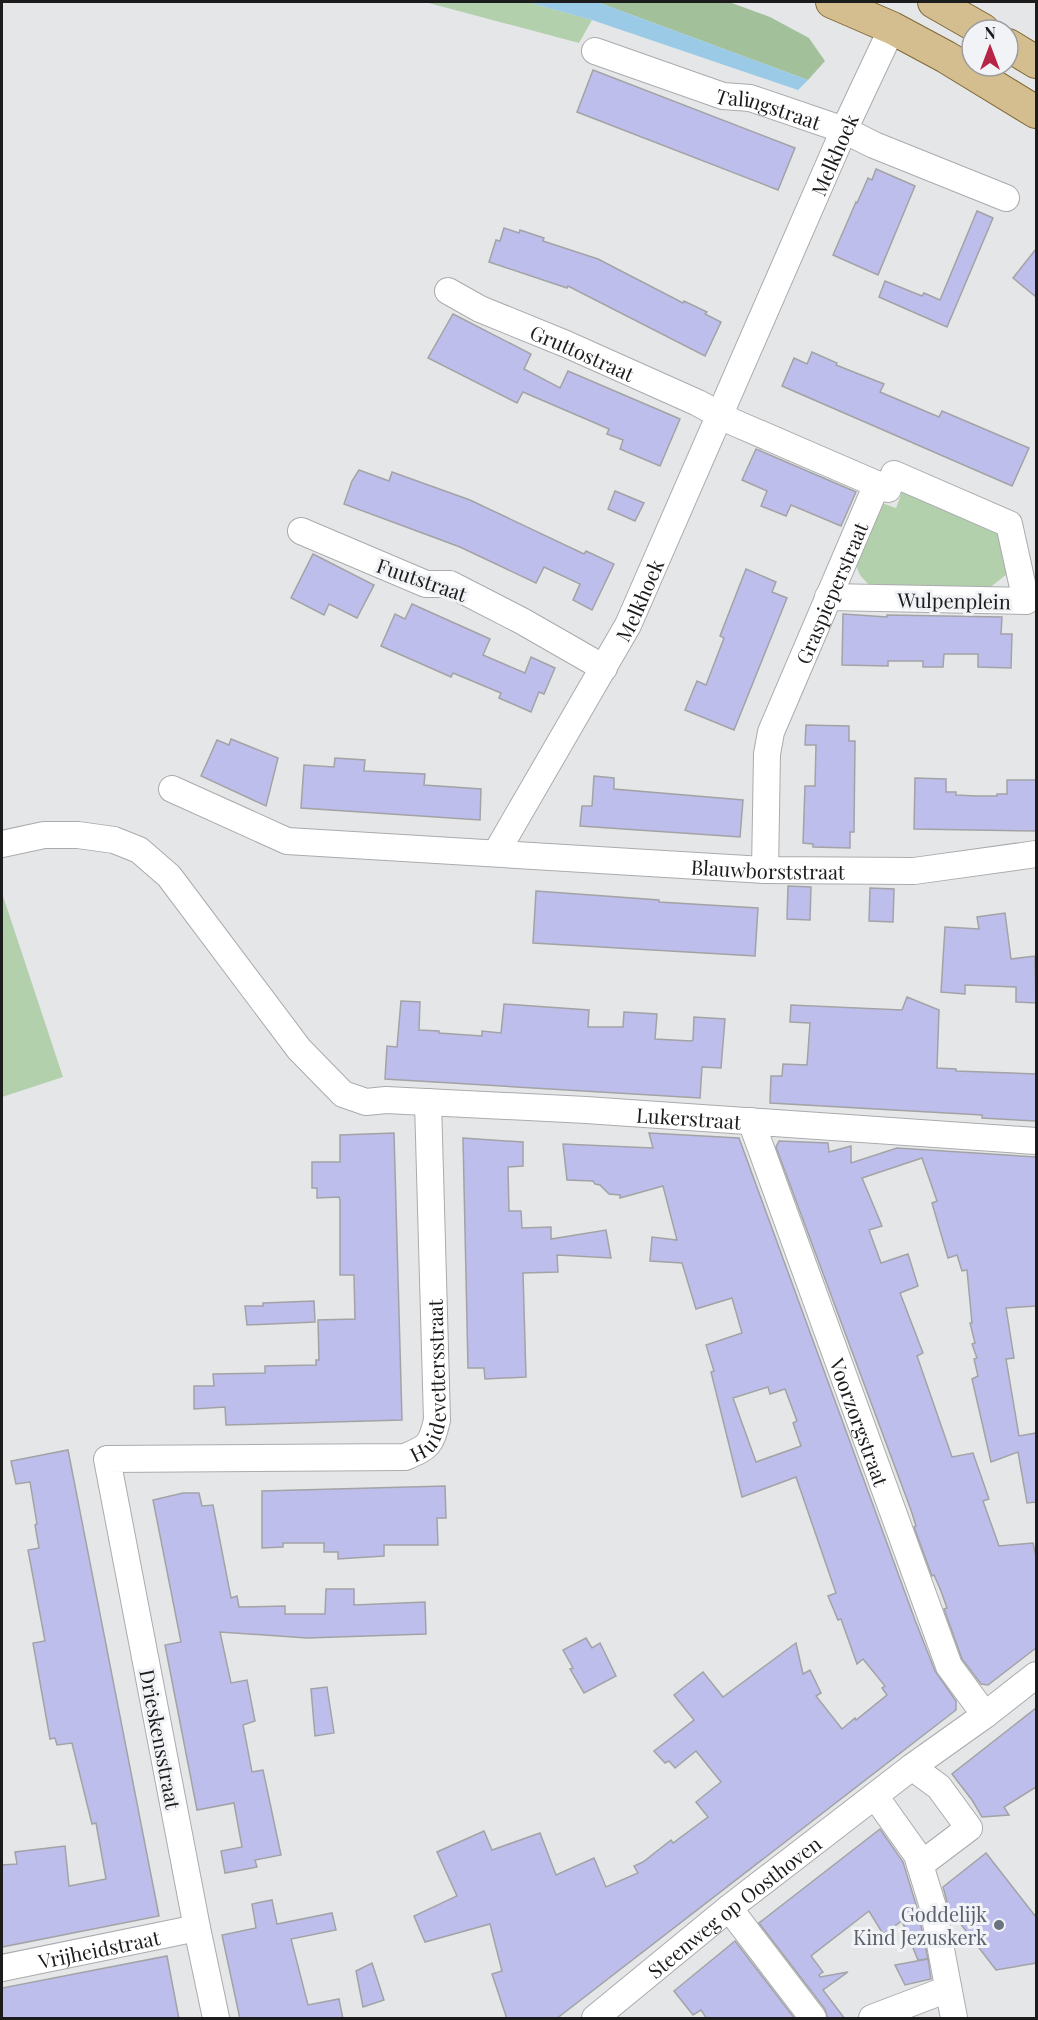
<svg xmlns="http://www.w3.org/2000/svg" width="1038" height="2020" viewBox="0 0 1038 2020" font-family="'Playfair Display',serif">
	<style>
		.green { fill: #b3d0ad }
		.forest { fill: #a2c19b }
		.water { fill: #9acae5 }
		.building { fill: #bdbeeb; stroke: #a3a3a6; stroke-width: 1.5; fill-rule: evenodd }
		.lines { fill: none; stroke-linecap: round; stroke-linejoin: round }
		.minor-casing { stroke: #aaabae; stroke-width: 28 }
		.major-casing { stroke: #816936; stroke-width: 34 }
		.minor { stroke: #fff; stroke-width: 26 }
		.major { stroke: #d4be8f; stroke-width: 32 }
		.worship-dot { fill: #6b7280; stroke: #f2f3f6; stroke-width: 2 }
		.labels { text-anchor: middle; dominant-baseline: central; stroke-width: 6; stroke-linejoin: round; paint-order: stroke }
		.street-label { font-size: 20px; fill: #1c1c1d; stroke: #f2f3f6 }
		.worship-label { font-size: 20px; fill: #5b616d; stroke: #f2f3f6; text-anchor: end }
	</style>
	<rect width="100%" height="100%" fill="#e5e6e8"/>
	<g class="green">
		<polygon points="425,2 527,2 592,20 579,43"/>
		<path d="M 904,487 L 998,529 L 1009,564 L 1007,574 L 988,589 L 874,589 C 865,581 857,575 856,562 L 882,503 L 896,508 Z"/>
		<polygon points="2,893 63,1077 2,1097"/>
	</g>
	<polygon class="forest" points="597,2 729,2 770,17 809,38 825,61 808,80"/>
	<polygon class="water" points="527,2 597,2 808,80 798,90 592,20"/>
	<g class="building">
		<polygon points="593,70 795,148 778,190 577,112"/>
		<polygon points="876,169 915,186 878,275 833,255 856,202 857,203 868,178 872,180"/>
		<polygon points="977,211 993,218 947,327 879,297 885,281 922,296 924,293 940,300"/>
		<polygon points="504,228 519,233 520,230 544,238 543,241 598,259 683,303 684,301 707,312 705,314 721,322 705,356 568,286 567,288 489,262 496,240 500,241"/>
		<polygon points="1036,249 1036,297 1013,278"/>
		<polygon points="453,314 531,354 524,369 560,388 568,371 680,419 660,466 620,449 623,440 607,434 609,429 523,392 517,403 428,358"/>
		<polygon points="812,352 837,363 836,365 884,384 880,392 939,417 942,411 1029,448 1012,486 782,386 794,358 807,364"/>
		<polygon points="756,449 856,492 841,526 791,505 786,516 761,506 767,491 742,480"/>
		<polygon points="359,470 389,481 392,472 470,500 584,554 586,551 614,564 592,610 573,600 580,584 544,567 536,583 460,547 344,504 352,481"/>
		<polygon points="615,491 644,503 635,521 608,509"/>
		<polygon points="313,554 374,585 357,618 329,604 324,615 291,598"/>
		<polygon points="746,569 776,582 772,592 787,598 734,730 685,710 697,681 706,685 724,638 720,636"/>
		<polygon points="412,604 490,639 483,655 525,673 531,657 555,668 544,694 539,692 531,712 499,698 501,693 453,673 451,677 381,646 395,614 405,619"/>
		<polygon points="843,614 887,617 887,615 1002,617 1001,634 1012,634 1011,668 978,667 978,654 944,654 943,667 923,667 923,661 888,661 888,666 842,665"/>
		<polygon points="806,725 849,726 849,741 855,741 854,832 850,832 850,848 813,847 813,844 803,843 805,786 815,786 816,745 805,745"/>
		<polygon points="231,739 278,758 266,806 201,776 217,740 229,745"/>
		<polygon points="335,758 365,760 364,771 425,774 424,785 481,789 480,820 301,808 304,765 334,767"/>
		<polygon points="594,776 614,778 614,789 743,800 740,837 580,826 582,806 592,806"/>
		<polygon points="915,778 946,779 946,792 956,792 956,795 976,796 997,796 997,794 1007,794 1007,780 1036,780 1036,831 914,829"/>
		<polygon points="788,886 811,887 810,920 787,919"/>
		<polygon points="870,888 894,889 893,922 869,921"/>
		<polygon points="536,891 659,900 659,902 758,908 755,956 533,943"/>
		<polygon points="1005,913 1011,959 1035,956 1036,1003 1016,1002 1016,987 965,985 965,994 941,992 945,927 979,929 977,917"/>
		<polygon points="907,997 939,1010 937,1068 956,1069 956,1071 1036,1074 1036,1121 982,1118 982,1115 770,1103 771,1076 782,1076 783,1064 807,1065 810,1023 790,1022 791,1005 902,1010"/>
		<polygon points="401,1001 420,1002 419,1030 439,1031 439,1033 482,1036 482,1031 501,1033 504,1004 589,1010 588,1027 623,1027 624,1012 657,1014 655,1039 691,1041 693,1040 694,1017 725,1019 721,1068 702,1067 700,1098 385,1079 387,1046 397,1047"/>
		<polygon points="394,1133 402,1420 226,1425 225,1407 194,1409 194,1386 214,1386 213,1374 265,1373 265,1366 316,1365 316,1360 319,1360 318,1320 355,1319 354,1275 340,1275 340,1200 339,1197 317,1198 317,1188 312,1188 312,1162 340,1162 340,1135"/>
		<path d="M 649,1133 L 739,1138 L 915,1620 L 935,1671 L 956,1701 L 956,1710 L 556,2019 L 507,2019 L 492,1974 L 502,1971 L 490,1924 L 425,1942 L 414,1916 L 457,1896 L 437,1852 L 484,1831 L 492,1850 L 540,1833 L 556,1875 L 594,1858 L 606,1887 L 638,1873 L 634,1866 L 643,1862 L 671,1840 L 673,1843 L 708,1817 L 696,1802 L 721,1782 L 696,1751 L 675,1768 L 669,1761 L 665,1763 L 654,1751 L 694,1720 L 674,1695 L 703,1672 L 723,1697 L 796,1643 L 803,1674 L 810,1670 L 821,1693 L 816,1696 L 842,1729 L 855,1718 L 856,1720 L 887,1695 L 882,1688 L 885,1686 L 863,1659 L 857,1664 L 841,1619 L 838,1620 L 828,1596 L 836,1593 L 796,1477 L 742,1497 L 711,1372 L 714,1371 L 706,1345 L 742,1333 L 732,1298 L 696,1309 L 682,1263 L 650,1261 L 652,1237 L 677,1240 L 663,1186 L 620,1198 L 620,1195 L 609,1194 L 600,1185 L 595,1184 L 593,1181 L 567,1180 L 563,1144 L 653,1148 ZM 768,1387 L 770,1394 L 785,1389 L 797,1421 L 793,1423 L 801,1446 L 756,1462 L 733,1398 Z"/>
		<polygon points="463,1138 523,1142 523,1166 508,1167 509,1211 521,1211 522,1228 551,1227 551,1239 606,1230 611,1258 557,1255 558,1272 523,1273 526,1377 485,1379 484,1368 468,1368"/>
		<polygon points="779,1141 828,1143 829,1152 851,1146 851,1163 897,1148 1036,1157 1036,1306 1006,1308 1014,1358 1006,1359 1019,1436 1036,1433 1036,1502 1027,1503 1018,1452 991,1462 972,1379 978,1376 974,1359 977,1358 972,1344 975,1343 970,1323 972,1323 967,1270 962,1271 957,1255 948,1258 932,1203 937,1201 922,1158 862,1178 882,1226 869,1230 881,1263 908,1254 918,1286 900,1293 923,1353 917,1356 952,1457 973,1453 989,1499 983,1501 999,1546 1033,1543 1036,1557 1036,1648 988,1685 981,1684 962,1659 944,1609 947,1608 941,1591 934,1575 932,1576 914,1527 916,1526 911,1510 776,1147"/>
		<polygon points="314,1301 315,1322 247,1325 245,1306 263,1306 263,1303"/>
		<polygon points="68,1450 159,1916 2,1947 2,1865 17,1864 15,1852 65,1846 69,1886 106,1879 96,1823 92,1824 72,1743 57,1745 55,1738 50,1739 33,1643 45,1641 28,1550 39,1548 35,1525 37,1524 30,1482 16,1484 11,1461"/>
		<polygon points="445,1486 446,1518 437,1518 438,1545 384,1545 384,1556 338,1559 338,1552 324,1552 324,1543 283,1543 283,1547 262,1548 262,1491"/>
		<polygon points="183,1493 199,1493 202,1506 213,1505 231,1598 237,1596 239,1607 285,1606 285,1614 325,1614 326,1589 354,1589 354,1605 425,1602 426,1634 307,1638 220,1632 231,1683 247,1680 255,1721 243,1725 252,1772 263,1770 281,1855 255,1860 257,1867 225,1873 221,1851 242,1847 234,1803 197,1810 165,1645 181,1642 153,1500"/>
		<polygon points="586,1638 592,1648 600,1643 616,1676 584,1693 570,1669 573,1668 563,1650"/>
		<polygon points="327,1687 334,1733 315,1736 311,1689"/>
		<polygon points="1036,1708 1036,1787 1004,1807 1009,1815 982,1817 972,1800 952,1774"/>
		<polygon points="880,1829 903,1862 918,1911 928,1959 918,1960 902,1921 883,1934 869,1911 811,1956 823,1972 819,1975 820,1977 848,1972 823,1990 845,2019 828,2019 825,2009 759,1923"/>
		<polygon points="986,1853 1036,1917 1036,1963 996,1970 949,1909 943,1887"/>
		<polygon points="272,1900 277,1924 332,1913 336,1930 291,1939 308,2005 339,1999 343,2019 240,2019 222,1935 256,1928 252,1904"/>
		<polygon points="735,1941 795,2019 707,2019 701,2010 693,2015 674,1991"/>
		<polygon points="167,1956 179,2019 2,2019 2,1988"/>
		<polygon points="928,1959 931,1979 905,1985 895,1965"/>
		<polygon points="372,1963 384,2000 363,2007 356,1971"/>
	</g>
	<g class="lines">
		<g class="minor-casing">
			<g id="minor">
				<path id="s1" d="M 595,51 L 723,96 L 750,98 L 844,130 L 874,145 L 1006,198"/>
				<path id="s2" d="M 448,291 L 480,309 L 566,344 L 698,403 L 733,422 L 888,489 L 894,474 L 1009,524 L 1026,601 L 828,597"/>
				<polyline points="301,531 426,584 450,584 522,621 604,668"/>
				<path id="s3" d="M 172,789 L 287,841 L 765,870 L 914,871 L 1036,854"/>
				<path id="s4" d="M 2,844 L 44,835 L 78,835 L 114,840 L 139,850 L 169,876 L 299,1049 L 343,1094 L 366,1102 L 386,1100 L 586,1110 L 1036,1141"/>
				<path id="s5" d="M 496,853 L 628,625 L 844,130 L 892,28"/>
				<path id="s6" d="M 765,870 L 767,754 L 771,732 L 877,484"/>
				<path id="s7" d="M 751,1121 L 949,1666 L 985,1715"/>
				<polyline points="912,1767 939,1787 969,1828 920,1865"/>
				<polyline points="875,1796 917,1855 933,1907 954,2018"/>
				<polyline points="729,1908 813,2018"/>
				<path id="s8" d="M 2,1968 L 197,1928"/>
				<path id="s9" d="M 216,2018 L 197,1928 L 107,1459 L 405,1457 C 429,1447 431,1445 437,1420 L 428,1102"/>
				<path id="s10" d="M 595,2018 L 729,1908 L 912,1767 L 985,1715 L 1036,1675"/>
				<polyline points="872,2018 948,1989"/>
			</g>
		</g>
		<g class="major-casing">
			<g id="major">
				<polyline points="832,2 892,28 946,57 1036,112"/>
				<polyline points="934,2 983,30"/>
				<polyline points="1008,45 1036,62"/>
			</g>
		</g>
		<use href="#minor" class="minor"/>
		<use href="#major" class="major"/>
	</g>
	<circle class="worship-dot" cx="999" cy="1925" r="6"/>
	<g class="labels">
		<g class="street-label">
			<text stroke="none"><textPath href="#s1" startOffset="183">Talingstraat</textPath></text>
			<text stroke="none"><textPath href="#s5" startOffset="777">Melkhoek</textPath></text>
			<text stroke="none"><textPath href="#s2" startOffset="148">Gruttostraat</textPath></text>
			<text transform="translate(422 579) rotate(19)">Fuutstraat</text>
			<text stroke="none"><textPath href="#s6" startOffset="290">Graspieperstraat</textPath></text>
			<text stroke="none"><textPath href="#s5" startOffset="291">Melkhoek</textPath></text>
			<text transform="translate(954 600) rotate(1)">Wulpenplein</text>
			<text stroke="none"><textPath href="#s3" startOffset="608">Blauwborststraat</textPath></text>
			<text stroke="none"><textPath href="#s4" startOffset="807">Lukerstraat</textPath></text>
			<text stroke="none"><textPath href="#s9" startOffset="957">Huidevettersstraat</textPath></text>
			<text stroke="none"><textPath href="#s7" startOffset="320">Voorzorgstraat</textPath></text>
			<text transform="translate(161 1739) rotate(79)">Drieskensstraat</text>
			<text stroke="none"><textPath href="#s10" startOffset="178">Steenweg op Oosthoven</textPath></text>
			<text stroke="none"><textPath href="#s8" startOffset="99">Vrijheidstraat</textPath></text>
		</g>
		<g class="worship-label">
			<text x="987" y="1913">Goddelijk<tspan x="987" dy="23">Kind Jezuskerk</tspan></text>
		</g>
	</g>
	<rect width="1038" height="2020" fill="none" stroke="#1c1c1d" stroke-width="6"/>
	<g transform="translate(990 48)"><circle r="28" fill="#f2f3f6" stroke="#9c9d9f" stroke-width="1.5"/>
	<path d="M0-4.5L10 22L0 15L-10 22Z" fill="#b62446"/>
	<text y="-9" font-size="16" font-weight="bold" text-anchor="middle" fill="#1c1c1d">N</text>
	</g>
</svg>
